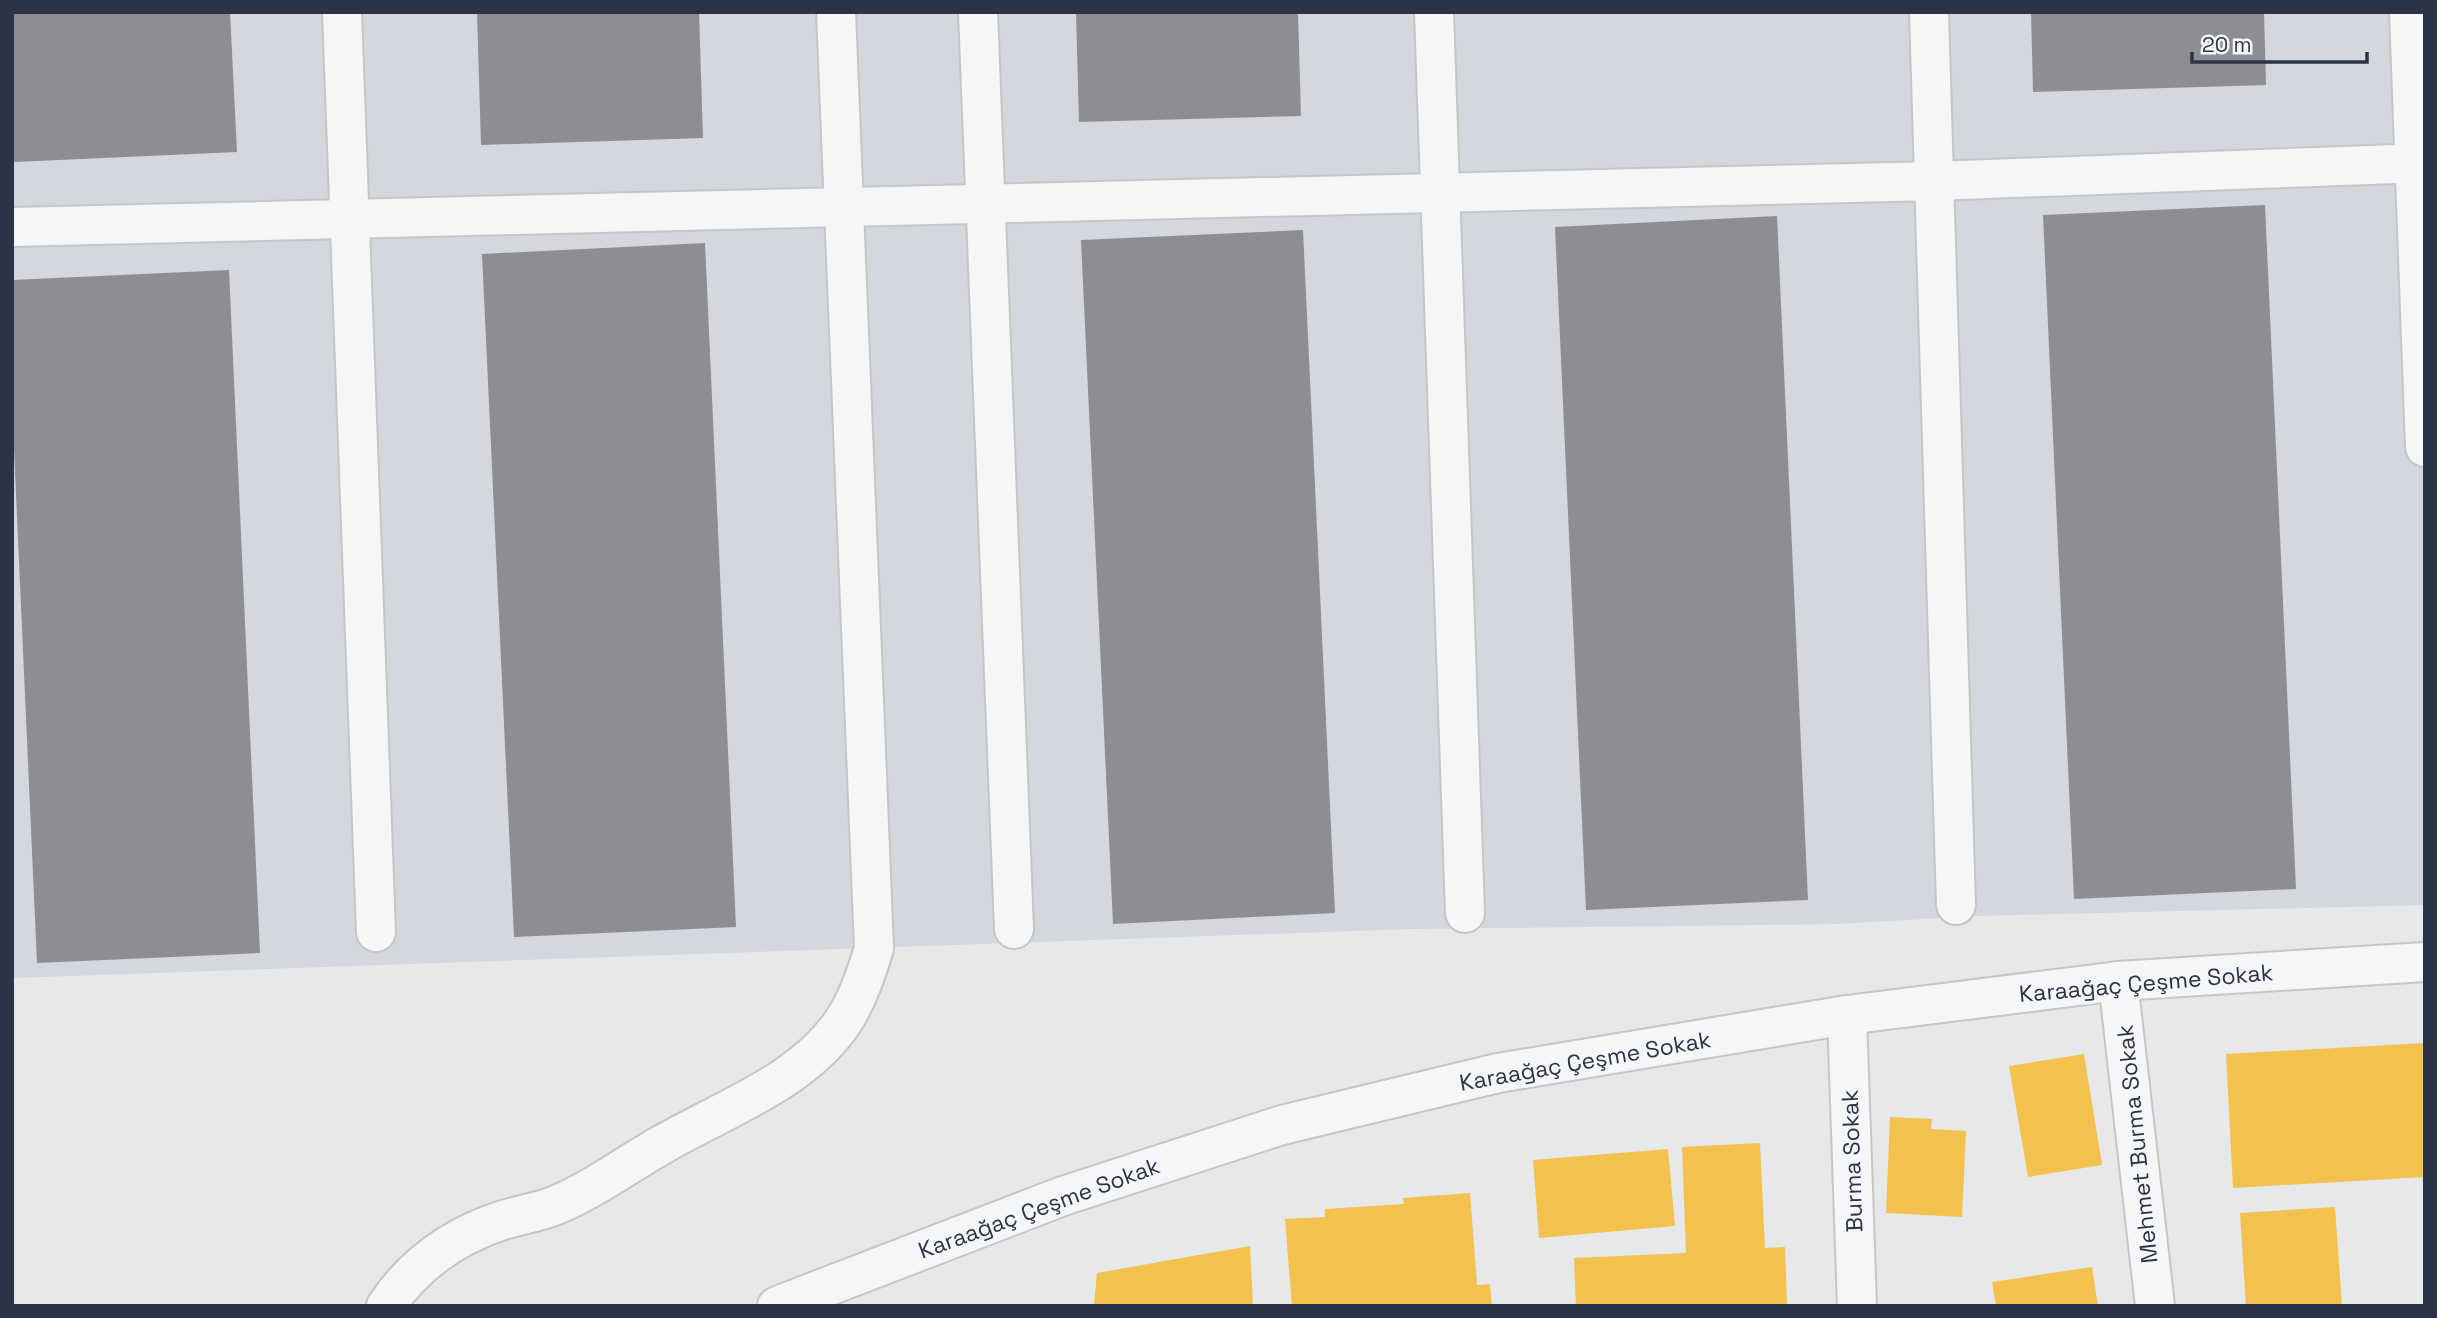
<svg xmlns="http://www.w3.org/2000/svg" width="2437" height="1318" viewBox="0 0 2437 1318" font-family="'Space Grotesk',sans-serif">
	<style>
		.built { fill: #d4d7dd }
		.homes { fill: #f2c14e }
		.industry { fill: #8d8d92 }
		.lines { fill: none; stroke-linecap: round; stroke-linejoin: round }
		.minor-casing { stroke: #c4c6c8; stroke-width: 42 }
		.minor { stroke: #f5f6f7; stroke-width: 38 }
		.labels { text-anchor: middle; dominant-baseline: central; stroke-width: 7; stroke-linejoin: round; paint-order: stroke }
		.street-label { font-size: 23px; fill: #2b3445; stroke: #f4f6f9 }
	</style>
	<rect width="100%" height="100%" fill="#e6e8ea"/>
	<polygon class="built" points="12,12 2425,12 2425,905 1976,916 1838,924 1410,929 12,978"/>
	<g class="homes">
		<polygon points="2425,1043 2425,1177 2233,1188 2226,1054"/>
		<polygon points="2084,1054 2102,1165 2028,1177 2009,1066"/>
		<polygon points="1890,1117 1932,1119 1931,1129 1966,1131 1962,1217 1886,1213"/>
		<polygon points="1760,1143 1765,1248 1785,1247 1787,1306 1576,1306 1574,1258 1686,1253 1682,1147"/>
		<polygon points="1668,1149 1675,1226 1539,1238 1533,1160"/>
		<polygon points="1470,1193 1477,1285 1490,1284 1492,1306 1292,1306 1285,1219 1325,1217 1325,1209 1404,1204 1403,1198"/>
		<polygon points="2335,1207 2342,1306 2246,1306 2240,1213"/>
		<polygon points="1250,1246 1253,1306 1094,1306 1097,1273"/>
		<polygon points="2092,1267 2098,1306 1996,1306 1992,1282"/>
	</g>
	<g class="industry">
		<polygon points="12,12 230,12 237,152 14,162"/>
		<polygon points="477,12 699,12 703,138 481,145"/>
		<polygon points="1076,12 1298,12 1301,116 1079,122"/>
		<polygon points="2031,12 2264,12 2266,85 2033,92"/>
		<polygon points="2265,205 2296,889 2074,899 2043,215"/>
		<polygon points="1777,216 1808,900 1586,910 1555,227"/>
		<polygon points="1303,230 1335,913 1113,924 1081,240"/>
		<polygon points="705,243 736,927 514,937 482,254"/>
		<polygon points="229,270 260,953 37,963 12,405 12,280"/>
	</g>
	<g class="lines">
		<g class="minor-casing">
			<g id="minor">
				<polyline points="342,12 376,932"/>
				<polyline points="978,12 1014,929"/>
				<polyline points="1434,12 1465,913"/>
				<polyline points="1929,12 1956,905"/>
				<polyline points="2409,12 2425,447"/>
				<polyline points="12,227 1934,181 2425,163"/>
				<polyline points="2118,981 2155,1306"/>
				<polyline points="1847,1015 1857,1306"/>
				<path d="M 386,1306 C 415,1263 454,1236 503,1220 C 520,1215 538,1212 554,1206 C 595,1189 627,1164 665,1143 C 726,1108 807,1080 846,1017 C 859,996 867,972 874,948 L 836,12"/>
				<polyline points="777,1306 1063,1196 1282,1125 1498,1073 1847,1015 2118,981 2425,962"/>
			</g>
		</g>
		<use href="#minor" class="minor"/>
	</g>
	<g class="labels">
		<g class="street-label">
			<text transform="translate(2146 983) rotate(-5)">Karaağaç Çeşme Sokak</text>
			<text transform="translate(1585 1061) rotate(-10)">Karaağaç Çeşme Sokak</text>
			<text transform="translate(2137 1144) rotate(-96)">Mehmet Burma Sokak</text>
			<text transform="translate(1852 1161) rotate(-92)">Burma Sokak</text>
			<text transform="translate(1039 1208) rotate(-20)">Karaağaç Çeşme Sokak</text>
		</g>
	</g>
	<rect width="2437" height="1318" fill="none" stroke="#2b3445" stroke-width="28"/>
	<path d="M2192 52v10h175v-10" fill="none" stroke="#2b3445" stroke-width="3.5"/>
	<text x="2202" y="52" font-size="21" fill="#2b3445" stroke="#f4f6f9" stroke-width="5" paint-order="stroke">20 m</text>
</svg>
